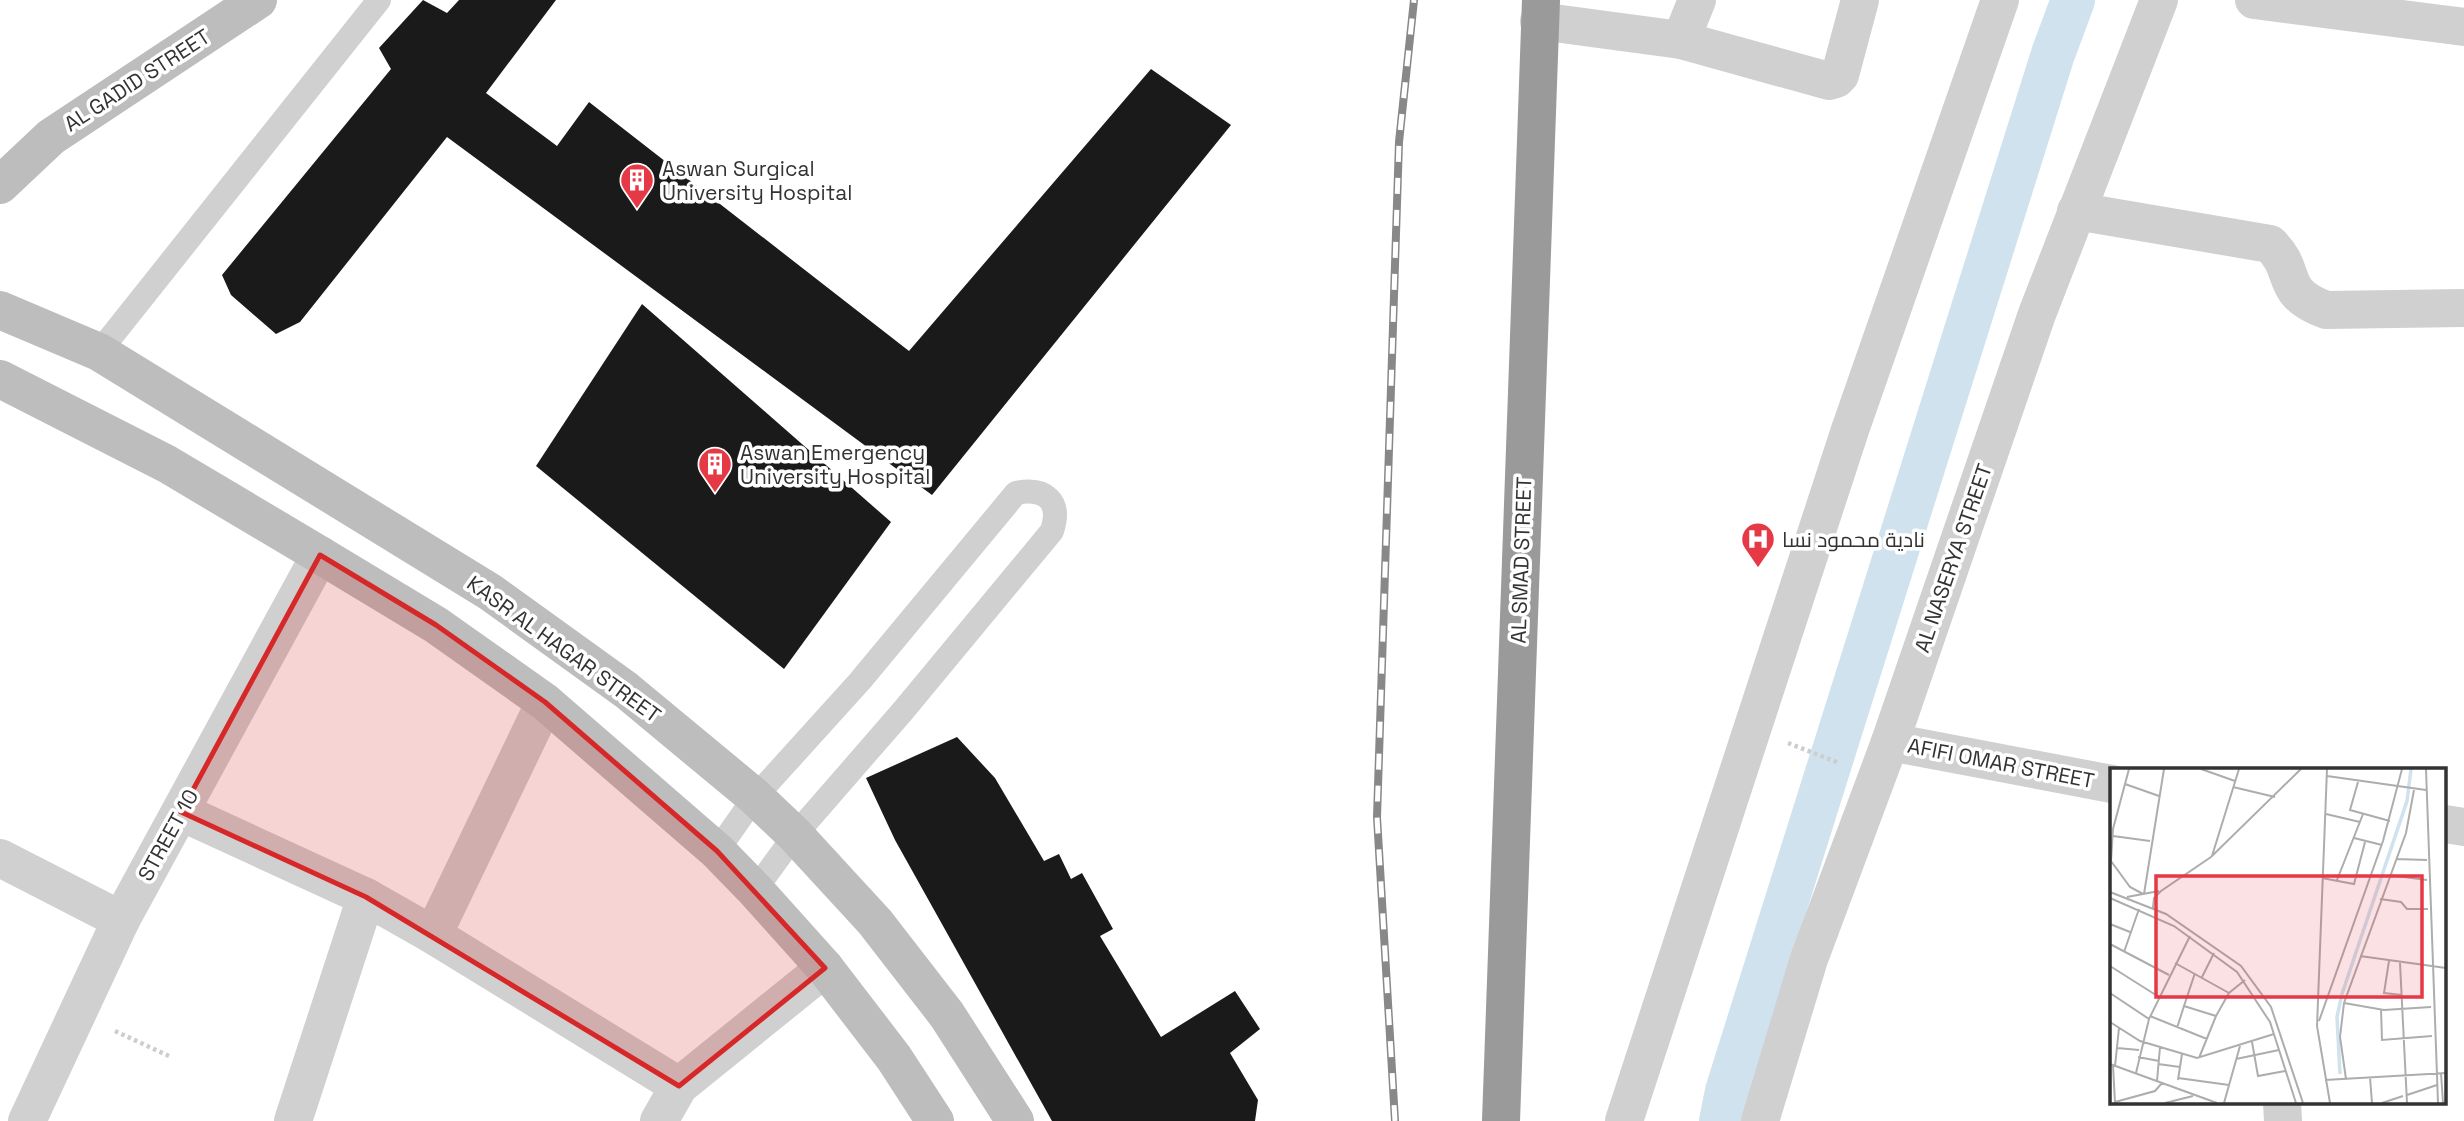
<svg xmlns="http://www.w3.org/2000/svg" width="2464" height="1121" viewBox="0 0 2464 1121" font-family="'Space Grotesk',Cairo,sans-serif">
	<style>
		.lines { fill: none; stroke-linecap: round; stroke-linejoin: round }
		.canal { stroke: #cfe2ee; stroke-width: 44 }
		.building { fill: #1a1a1a }
		.path { stroke: #cdcdcd; stroke-width: 4.5; stroke-dasharray: 3.5 3.5; stroke-linecap: butt }
		.lane { stroke: #d0d0d0; stroke-width: 24 }
		.street { stroke: #d0d0d0; stroke-width: 38 }
		.secondary { stroke: #bdbdbd; stroke-width: 38 }
		.highway { stroke: #9a9a9a; stroke-width: 38 }
		.rail-casing { stroke: #888; stroke-width: 8 }
		.rail { stroke: #fff; stroke-width: 5; stroke-dasharray: 16; stroke-linecap: butt }
		.marked { fill: #d62828; fill-opacity: 0.2; stroke: #d62828; stroke-width: 5; stroke-linejoin: round }
		.labels { text-anchor: middle; dominant-baseline: central; stroke-width: 7; stroke-linejoin: round; paint-order: stroke }
		.street-label { font-size: 21px; fill: #333; stroke: #fff }
		.poi-label { font-size: 21px; fill: #333; stroke: #fff; text-anchor: start }
		.inset-river { fill: none; stroke: #cfe2ee; stroke-width: 3.5 }
		.inset-road { fill: none; stroke: #adadad; stroke-width: 2 }
		.view { fill: #e63946; fill-opacity: 0.15; stroke: #e63946; stroke-width: 3.5 }
		.inset-edge { fill: none; stroke: #333; stroke-width: 3.5 }
	</style>
	<rect width="100%" height="100%" fill="#fff"/>
	<g class="lines">
		<polyline class="canal" points="1721,1121 1727,1091 2053,54 2073,0"/>
	</g>
	<g class="building">
		<polygon points="423,0 447,13 459,0 556,0 486,93 557,146 589,102 909,351 1151,69 1231,125 932,495 447,137 300,322 276,334 231,295 222,275 391,69 379,48"/>
		<polygon points="642,304 891,522 784,669 536,466"/>
		<polygon points="957,737 995,778 1044,861 1059,854 1071,879 1082,873 1113,929 1100,936 1161,1037 1235,991 1260,1029 1230,1053 1258,1100 1255,1121 1052,1121 895,840 866,778"/>
	</g>
	<g class="lines">
		<g class="path">
			<polyline points="1788,743 1839,763"/>
			<polyline points="115,1031 171,1057"/>
		</g>
		<g class="lane">
			<polyline points="99,352 379,0"/>
			<path d="M 717,851 L 755,797 L 860,681 L 1016,493 C 1045,487 1062,501 1052,531 L 902,712 L 795,835 L 755,890"/>
		</g>
		<g class="street">
			<polyline points="2254,0 2464,27"/>
			<polyline points="1539,21 1681,40 1829,81 1836,79 1840,75 1860,0"/>
			<polyline points="1681,40 1697,0"/>
			<path d="M 2076,211 L 2270,244 C 2299,272 2277,292 2326,310 L 2464,308"/>
			<polyline points="1890,742 2112,784"/>
			<polyline points="181,812 366,897 433,935 679,1086"/>
			<polyline points="2445,824 2464,827"/>
			<polyline points="0,858 121,920"/>
			<polyline points="433,935 545,702"/>
			<polyline points="2282,1102 2283,1121"/>
			<polyline points="27,1121 121,920 320,555"/>
			<polyline points="293,1121 366,897"/>
			<polyline points="659,1121 679,1086 825,968"/>
			<polyline points="1624,1121 1850,430 2000,0"/>
			<polyline points="1760,1121 1809,959 1890,742 2037,314 2159,0"/>
		</g>
		<g class="secondary">
			<polyline points="0,185 51,137 258,0"/>
			<polyline points="0,310 99,352 490,592 626,690 755,797 795,835 875,922 947,1015 1015,1121"/>
			<polyline points="0,379 167,464 320,555 436,625 545,702 717,851 755,890 825,968 894,1058 935,1121"/>
		</g>
		<polyline class="highway" points="1501,1121 1541,0"/>
		<g class="rail-casing">
			<polyline id="rail" points="1395,1121 1377,817 1399,142 1414,0"/>
		</g>
		<use href="#rail" class="rail"/>
	</g>
	<path class="marked" d="M 320,555 L 436,625 L 545,702 L 717,851 L 825,968 L 679,1086 L 366,897 L 181,812 Z"/>
	<defs>
		<g id="building-pin" transform="scale(1.75)"><path d="M0 17L-7.5 6A9.5 9.5 0 1 1 7.5 6Z" fill="#e63946" stroke="#fff"/><path d="M-4-6H4V6H1V3H-1V6H-4ZM-2.5-4.3h1.7v1.8h-1.7ZM.8-4.3h1.7v1.8H.8ZM-2.5-1h1.7V.8h-1.7ZM.8-1h1.7V.8H.8Z" fill="#fff"/></g>
		<g id="hospital-pin" transform="scale(1.75)"><path d="M0 17L-7.5 6A9.5 9.5 0 1 1 7.5 6Z" fill="#e63946" stroke="#fff"/><path d="M-5-5h3v3.5h4V-5h3V5h-3V1.5h-4V5h-3Z" fill="#fff"/></g>
	</defs>
	<g fill-rule="evenodd">
		<use href="#building-pin" x="637" y="180"/>
		<use href="#building-pin" x="715" y="464"/>
		<use href="#hospital-pin" x="1758" y="539"/>
	</g>
	<g class="labels">
		<g class="street-label">
			<text transform="translate(137 80) rotate(-33)">AL GADID STREET</text>
			<text transform="translate(1953 558) rotate(-71)">AL NASERYA STREET</text>
			<text transform="translate(1521 560) rotate(-88)">AL SMAD STREET</text>
			<text transform="translate(564 649) rotate(36)">KASR AL HAGAR STREET</text>
			<text transform="translate(2001 763) rotate(11)">AFIFI OMAR STREET</text>
			<text transform="translate(168 835) rotate(-61)">STREET 10</text>
		</g>
		<g class="poi-label">
			<text x="662" y="168">Aswan Surgical<tspan x="662" dy="24">University Hospital</tspan></text>
			<text x="740" y="452">Aswan Emergency<tspan x="740" dy="24">University Hospital</tspan></text>
			<text x="1782" y="539">نادية محمود نسا</text>
		</g>
	</g>
	<g transform="translate(2110 768)">
		<rect width="336" height="336" fill="#fff"/>
		<path class="inset-river" d="M 230,306 L 227,249 L 232,226 L 297,33 L 301,1"/>
		<path class="inset-road" d="M 19,1 L 3,61 L 1,93 L 20,119 L 33,126M 91,1 L 125,13M 217,1 L 207,258 L 220,335M 316,1 L 328,335M 217,8 L 316,22M 248,14 L 240,42 L 280,53M 15,16 L 49,28M 123,19 L 165,29M 216,46 L 250,54M 3,68 L 40,73M 244,70 L 272,77M 102,88 L 129,1M 286,91 L 317,92M 279,107 L 317,112M 212,110 L 244,116 L 255,74M 227,112 L 253,46M 0,124 L 56,146 L 131,198 L 161,239 L 193,335M 34,126 L 54,1M 17,129 L 49,123M 0,130 L 64,158 L 127,204 L 160,254 L 186,335M 270,131 L 291,134 L 297,141 L 318,141M 43,140 L 44,130 L 51,123 L 101,89 L 191,1M 0,156 L 20,164M 0,176 L 59,207M 14,184 L 29,141M 250,188 L 336,200M 279,193 L 274,225 L 292,227M 65,195 L 119,225M 290,195 L 297,335M 0,198 L 49,229M 92,209 L 104,185M 0,225 L 39,251M 234,235 L 274,242 L 321,239M 74,238 L 85,205M 271,241 L 272,272 L 322,268M 40,248 L 97,271M 209,253 L 273,73 L 292,1M 0,254 L 30,273 L 87,290 L 164,266M 67,260 L 74,238 L 106,248 L 119,225 L 135,212M 142,274 L 148,308 L 175,303M 7,280 L 29,282M 28,289 L 49,293M 89,290 L 106,248M 126,291 L 169,282M 0,296 L 107,335M 48,296 L 70,299M 3,297 L 5,335M 5,298 L 9,260M 26,305 L 39,251 L 80,168M 331,305 L 333,335M 260,309 L 262,335M 68,310 L 119,317M 236,311 L 230,269 L 234,235 L 296,65 L 304,22M 68,312 L 72,286M 215,312 L 336,305M 47,313 L 50,279M 297,327 L 327,317M 5,334 L 45,323 L 52,315M 55,335 L 83,328M 114,335 L 130,278M 272,335 L 293,328"/>
		<path class="view" d="M 46,108 L 312,108 L 312,229 L 46,229 Z"/>
		<rect width="336" height="336" class="inset-edge"/>
	</g>
</svg>
